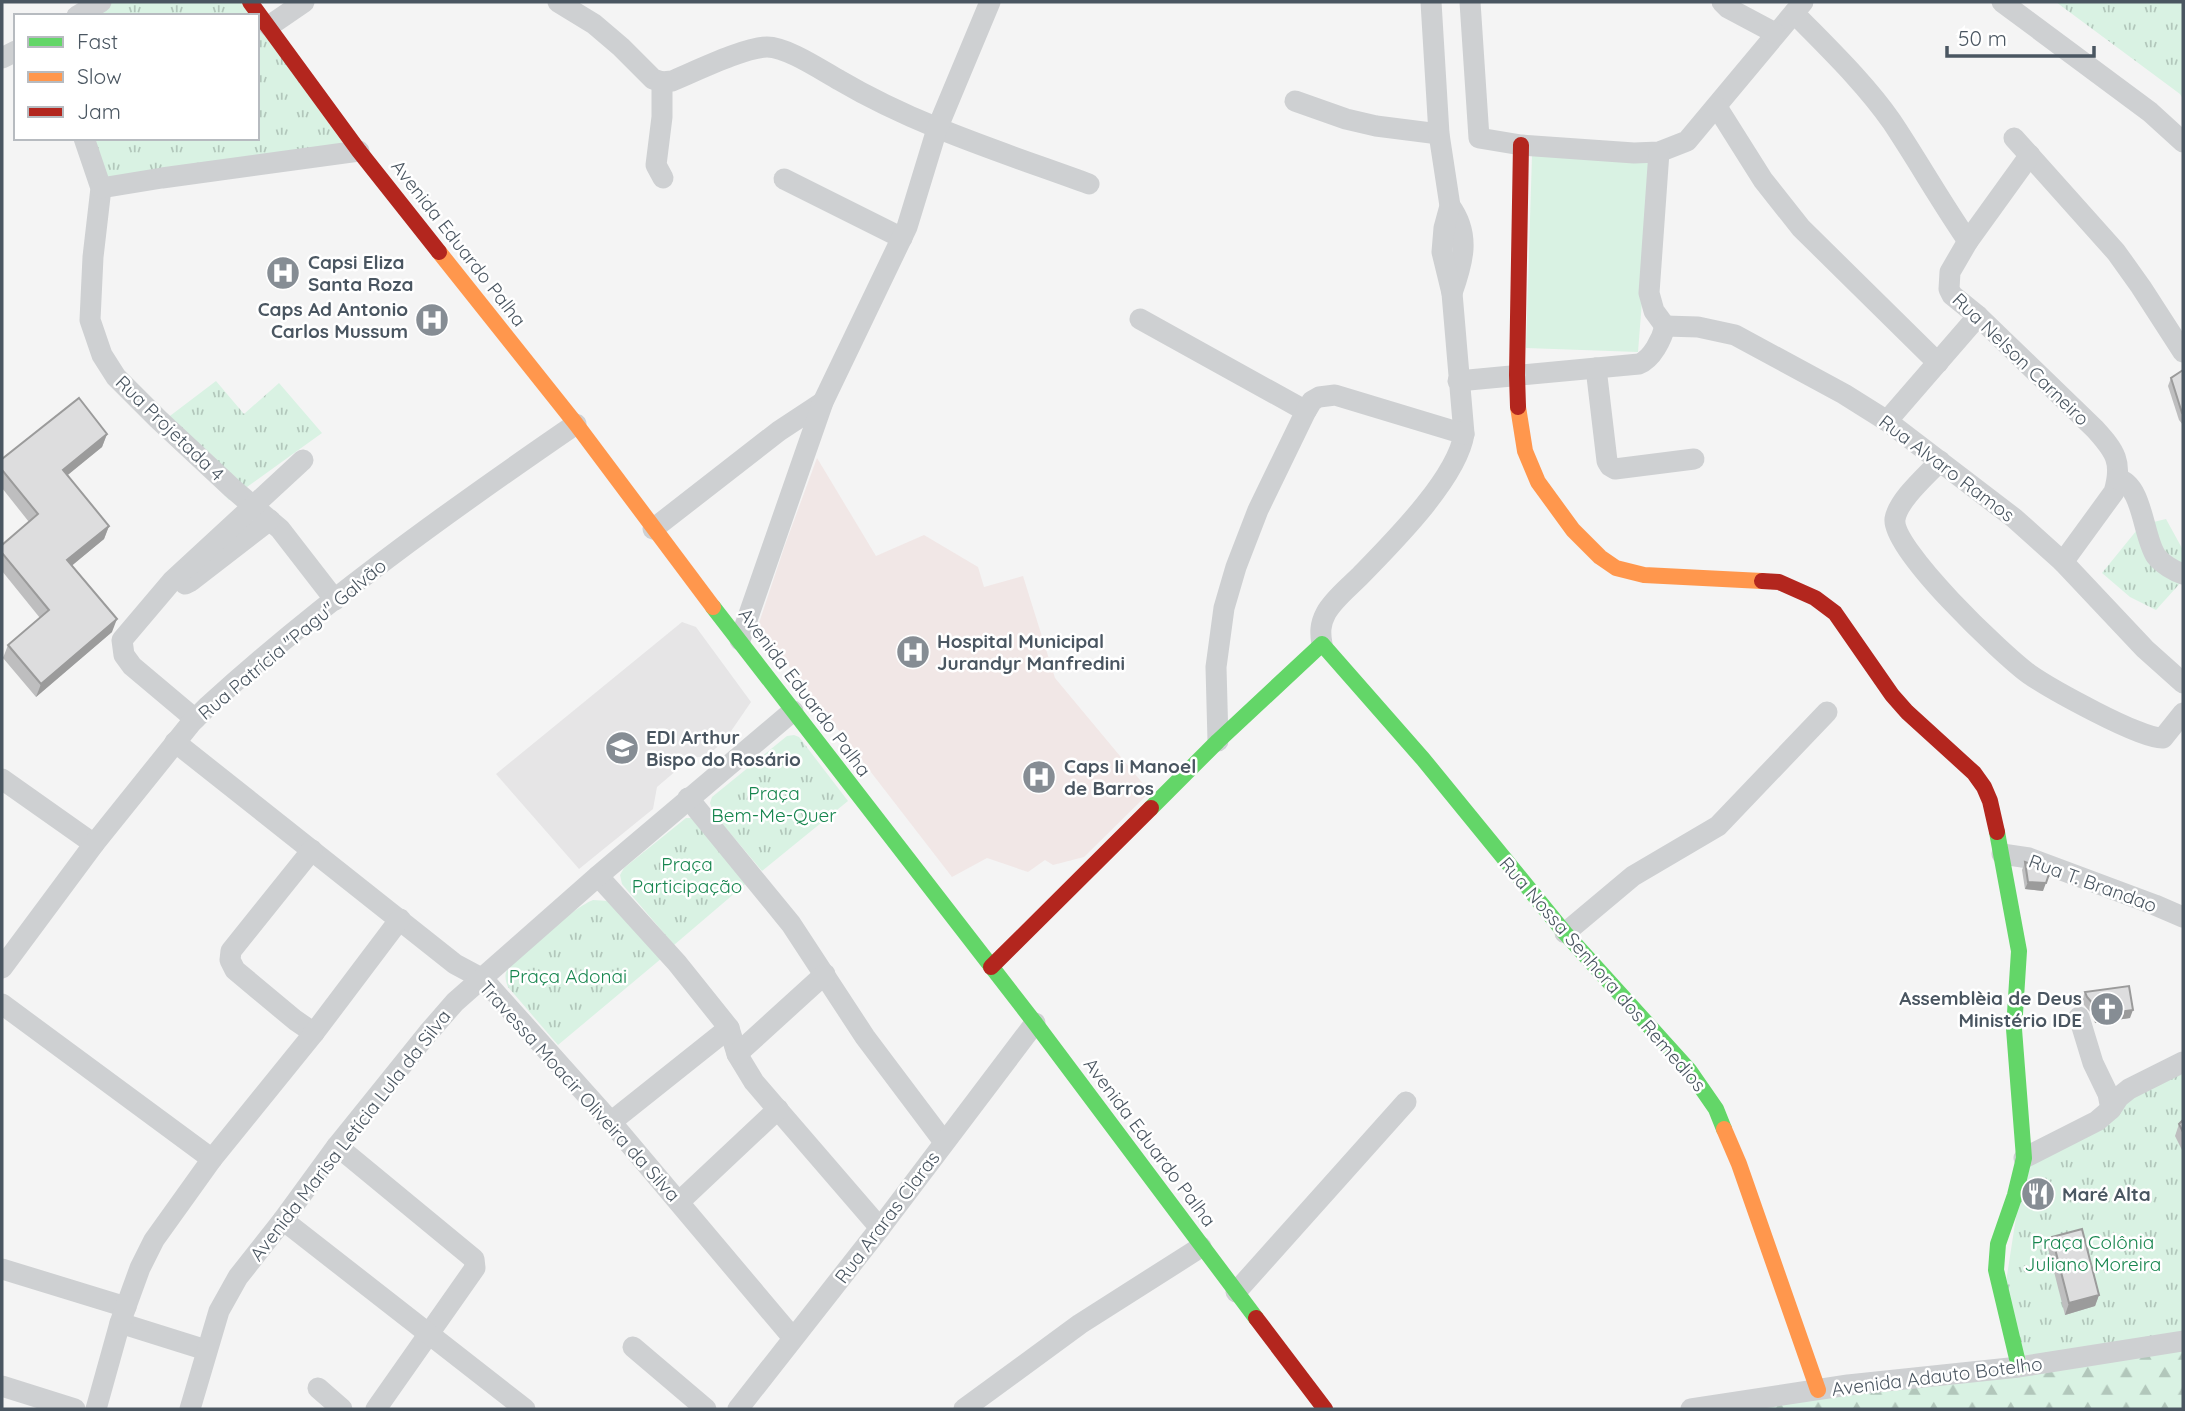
<svg xmlns="http://www.w3.org/2000/svg" width="2185" height="1411" viewBox="0 0 2185 1411" font-family="Quicksand,sans-serif">
	<style>
		.education { fill: #e6e5e6 }
		.medical { fill: #f1e7e6 }
		.forest { fill: url(#forest-firs) }
		.park { fill: url(#park-tufts) }
		.pitch { fill: #d9f2e3 }
		.lines { fill: none; stroke-linecap: round; stroke-linejoin: round }
		.street { stroke: #ced0d2; stroke-width: 21 }
		.fast { stroke: #63d668; stroke-width: 16 }
		.slow { stroke: #ff974d; stroke-width: 16 }
		.jam { stroke: #b3261e; stroke-width: 16 }
		.wall { fill: #bebebf }
		.shaded-wall { fill: #9b9b9b }
		.building { fill: #ddddde; stroke: #9b9b9b; stroke-width: 2 }
		.labels { text-anchor: middle; dominant-baseline: central; stroke-width: 5; stroke-linejoin: round; paint-order: stroke }
		.street-label { font-size: 19px; fill: #4a5661; stroke: #fff }
		.poi-label { font-size: 19px; font-weight: bold; fill: #4a5661; stroke: #fff; text-anchor: start }
		.park-label { font-size: 19px; fill: #17864f; stroke: #fff }
	</style>
	<defs>
		<pattern id="forest-firs" width="22" height="20" patternUnits="userSpaceOnUse" patternTransform="scale(1.75)"><rect width="22" height="20" fill="#d9f2e3"/><path d="M5 1l3.5 6h-7zM16 11l3.5 6h-7z" fill="#b2c7bb"/></pattern>
		<pattern id="park-tufts" width="24" height="20" patternUnits="userSpaceOnUse" patternTransform="scale(1.75)"><rect width="24" height="20" fill="#d9f2e3"/><path d="M3 7l-1-3M5 7V3M7 7l1-3M15 17l-1-3M17 17v-4M19 17l1-3" fill="none" stroke="#b2c7bb"/></pattern>
	</defs>
	<rect width="100%" height="100%" fill="#f4f4f4"/>
	<polygon class="education" points="682,622 696,627 751,702 725,740 707,756 691,758 657,787 653,809 579,869 496,774"/>
	<polygon class="medical" points="817,458 876,556 924,535 978,567 984,587 1023,576 1055,678 1150,792 1084,857 1053,865 1045,860 1028,872 987,858 952,877 758,626 785,545"/>
	<polygon class="forest" points="2183,1342 2183,1409 1699,1409"/>
	<g class="park">
		<polygon points="104,2 242,2 252,16 80,16"/>
		<polygon points="2056,2 2183,2 2183,99 2180,94"/>
		<polygon points="257,23 345,146 101,188 80,138 257,138"/>
		<polygon points="216,381 244,414 279,383 322,433 229,500 158,425"/>
		<polygon points="2166,519 2183,550 2183,580 2156,610 2130,597 2102,573 2141,525"/>
		<polygon points="794,735 799,737 848,801 762,871 714,814 710,803 712,797 787,736"/>
		<polygon points="686,818 694,818 749,881 674,945 622,884 620,875 624,868"/>
		<path d="M 593,900 L 608,901 L 662,958 L 558,1045 L 508,987 C 506,982 504,976 507,970 C 514,955 577,906 593,900 Z"/>
		<polygon points="2183,1069 2183,1337 2020,1364 2004,1295 2025,1159"/>
	</g>
	<polygon class="pitch" points="1532,155 1653,162 1638,352 1526,348"/>
	<g class="lines">
		<g class="street">
			<path d="M 558,2 L 594,24 L 621,47 L 653,79 L 662,82 L 672,81 C 694,72 745,47 767,47 C 787,47 821,70 839,80 C 917,126 1004,153 1089,184"/>
			<polyline points="1470,2 1479,138 1521,145 1634,153 1659,152 1687,141 1803,2"/>
			<polyline points="1722,2 1728,8 1775,33"/>
			<polyline points="2002,2 2150,112 2183,142"/>
			<path d="M 1794,13 C 1828,48 1864,82 1892,122 C 1918,161 1941,202 1968,241"/>
			<polyline points="77,16 101,2"/>
			<polyline points="269,26 304,2"/>
			<polyline points="2,58 16,51"/>
			<polyline points="662,82 662,117 656,165 663,178"/>
			<polyline points="1295,101 1346,119 1376,126 1439,134"/>
			<polyline points="1717,107 1763,180 1801,228 1938,363"/>
			<polyline points="84,138 101,188 93,257 90,320 102,355 116,377 158,419 232,488 280,529 335,600"/>
			<polyline points="2014,138 2116,252 2141,287 2183,352"/>
			<polyline points="1659,152 1649,293 1654,311 1665,326"/>
			<path d="M 2030,155 L 1968,241 L 1950,272 L 1949,289 L 1952,295 L 1978,316 L 2095,429 C 2115,451 2123,462 2114,492 L 2063,562"/>
			<polyline points="784,179 902,238"/>
			<polyline points="101,188 162,178 359,151"/>
			<path d="M 1450,206 C 1471,235 1463,262 1452,293"/>
			<polyline points="1140,319 1306,411"/>
			<polyline points="1665,326 1698,327 1735,335 1844,394 1887,421 2014,518 2063,562 2145,649 2183,683"/>
			<polyline points="1596,368 1607,461 1610,466 1615,469 1694,459"/>
			<path d="M 1458,381 L 1639,364 C 1652,359 1662,339 1665,326"/>
			<polyline points="1887,421 1978,316"/>
			<path d="M 1940,461 C 1927,475 1898,500 1895,519 C 1891,549 2003,655 2029,674 C 2049,688 2142,740 2163,738 L 2183,713"/>
			<path d="M 2118,479 C 2143,485 2143,537 2156,556 C 2162,564 2174,571 2183,574"/>
			<polyline points="653,529 779,431 823,402"/>
			<polyline points="185,584 191,581 270,520"/>
			<polyline points="740,640 823,402 907,227 937,129 990,2"/>
			<path d="M 1322,644 C 1320,633 1320,624 1326,613 C 1333,600 1348,588 1359,577 C 1391,544 1457,479 1464,434 L 1452,293 L 1442,252 L 1444,228 L 1450,206 L 1439,134 L 1431,2"/>
			<polyline points="195,719 132,666 124,655 122,640 172,581 303,460"/>
			<polyline points="1218,741 1216,667 1224,608 1236,567 1258,510 1306,411 1312,401 1319,397 1335,395 1464,434"/>
			<polyline points="175,742 455,964 483,979 611,1122 793,1338"/>
			<polyline points="2,779 94,844"/>
			<polyline points="688,798 791,924 865,1037 944,1142"/>
			<polyline points="312,850 231,951 230,960 235,970 295,1020 314,1033"/>
			<polyline points="2002,854 2029,858 2155,905 2183,917"/>
			<polyline points="598,876 677,963 729,1028 737,1054 754,1082 880,1228"/>
			<polyline points="1565,933 1633,876 1718,826 1827,712"/>
			<path d="M 2,968 L 94,844 L 192,722 L 208,706 C 322,602 449,511 576,424"/>
			<polyline points="2,1004 212,1159"/>
			<polyline points="2079,1017 2093,1063 2108,1094 2111,1109"/>
			<polyline points="737,1054 825,974"/>
			<polyline points="611,1122 729,1028"/>
			<polyline points="337,1146 474,1259 475,1268 376,1409"/>
			<polyline points="2024,1158 2097,1121 2111,1109 2119,1097 2129,1089 2183,1062"/>
			<polyline points="679,1202 778,1109"/>
			<polyline points="283,1220 525,1409"/>
			<polyline points="2,1269 126,1307"/>
			<polyline points="1236,1292 1406,1102"/>
			<polyline points="120,1323 206,1350"/>
			<polyline points="633,1347 706,1409"/>
			<polyline points="2,1386 75,1409"/>
			<polyline points="318,1388 342,1409"/>
			<polyline points="96,1409 120,1323 140,1268 154,1240 212,1159 314,1033 400,919"/>
			<polyline points="190,1409 219,1311 238,1277 283,1220 337,1146 428,1033 455,1002 598,876 793,711"/>
			<polyline points="738,1409 880,1228 1035,1023"/>
			<polyline points="964,1409 1080,1324 1201,1247"/>
			<polyline points="1691,1409 1848,1385 2019,1367 2183,1341"/>
		</g>
		<g class="fast">
			<polyline points="713,607 1035,1023 1256,1318"/>
			<polyline points="1151,808 1218,741 1322,644 1423,759 1565,933 1689,1070 1716,1109 1724,1129"/>
			<polyline points="1997,832 2019,951 2014,1029 2024,1158 2015,1195 1998,1244 1996,1270 2019,1367"/>
		</g>
		<g class="slow">
			<polyline points="439,252 576,424 713,607"/>
			<polyline points="1518,407 1525,451 1538,482 1573,530 1600,557 1616,568 1644,575 1762,581"/>
			<polyline points="1724,1129 1739,1164 1818,1390"/>
		</g>
		<g class="jam">
			<polyline points="250,2 359,151 439,252"/>
			<polyline points="1518,407 1517,375 1521,145"/>
			<polyline points="1762,581 1779,582 1815,598 1835,613 1892,695 1907,712 1974,773 1984,787 1990,801 1997,832"/>
			<polyline points="991,967 1151,808"/>
			<polyline points="1256,1318 1325,1409"/>
		</g>
	</g>
	<g class="wall">
		<polygon points="2183,370 2183,425 2179,420 2168,386 2171,378"/>
		<polygon points="107,434 102,447 67,475 109,526 104,539 72,565 112,632 36,697 3,658 8,645 40,618 2,571 2,545 29,522 2,488 2,459"/>
		<polygon points="2025,862 2043,891 2025,889 2022,870"/>
		<polygon points="2085,992 2130,1018 2095,1023 2091,1013 2084,1005 2082,1000"/>
		<polygon points="2183,1120 2183,1152 2175,1136 2179,1124"/>
		<polygon points="2052,1237 2099,1295 2095,1306 2065,1315 2048,1248"/>
	</g>
	<g class="shaded-wall">
		<polygon points="107,434 102,447 58,483 63,470"/>
		<polygon points="109,526 104,539 63,573 67,560"/>
		<polygon points="117,619 112,632 36,697 41,684"/>
		<polygon points="2028,882 2046,883 2043,891 2025,889"/>
		<polygon points="2133,1010 2130,1018 2095,1023 2097,1015"/>
		<polygon points="2099,1295 2095,1306 2065,1315 2069,1303"/>
	</g>
	<g class="building">
		<polygon points="2183,370 2183,414 2182,413 2171,378"/>
		<polygon points="79,398 107,434 63,470 109,526 67,560 117,619 41,684 8,645 49,610 2,553 2,545 38,514 2,470 2,459"/>
		<polygon points="2025,862 2050,871 2046,883 2028,882"/>
		<polygon points="2129,986 2133,1010 2097,1015 2094,1005 2087,997 2085,992"/>
		<polygon points="2183,1120 2183,1132 2179,1124"/>
		<polygon points="2082,1229 2099,1295 2069,1303 2052,1237"/>
	</g>
	<defs>
		<g id="hospital-disc" transform="scale(1.75)"><circle r="9.5" fill="#868d94" stroke="#fff"/><path d="M-5-5h3v3.5h4V-5h3V5h-3V1.5h-4V5h-3Z" fill="#fff"/></g>
		<g id="school-disc" transform="scale(1.75)"><circle r="9.5" fill="#868d94" stroke="#fff"/><path d="M0-5L7-2L0 1L-7-2ZM-4 1L0 2.5L4 1V4Q0 6-4 4Z" fill="#fff"/></g>
		<g id="church-disc" transform="scale(1.75)"><circle r="9.5" fill="#868d94" stroke="#fff"/><path d="M-1.2-6h2.4v3.5h3.3v2.4h-3.3V6h-2.4V-.1h-3.3v-2.4h3.3Z" fill="#fff"/></g>
		<g id="restaurant-disc" transform="scale(1.75)"><circle r="9.5" fill="#868d94" stroke="#fff"/><path d="M-5-6h1v4h1v-4h1v4h1v-4h1v5L-1.5 .5V6h-2V.5L-5-1ZM5-6V6H3V1.5H1.5Q1.5-4 5-6Z" fill="#fff"/></g>
	</defs>
	<g fill-rule="evenodd">
		<use href="#hospital-disc" x="283" y="273"/>
		<use href="#hospital-disc" x="432" y="320"/>
		<use href="#hospital-disc" x="913" y="652"/>
		<use href="#school-disc" x="622" y="748"/>
		<use href="#hospital-disc" x="1039" y="777"/>
		<use href="#church-disc" x="2107" y="1009"/>
		<use href="#restaurant-disc" x="2038" y="1194"/>
	</g>
	<g class="labels">
		<g class="street-label">
			<text transform="translate(459 243) rotate(52)">Avenida Eduardo Palha</text>
			<text transform="translate(2021 359) rotate(44)">Rua Nelson Carneiro</text>
			<text transform="translate(170 428) rotate(44)">Rua Projetada 4</text>
			<text transform="translate(1947 468) rotate(37)">Rua Alvaro Ramos</text>
			<text transform="translate(292 639) rotate(-40)">Rua Patrícia "Pagu" Galvão</text>
			<text transform="translate(805 692) rotate(53)">Avenida Eduardo Palha</text>
			<text transform="translate(2093 883) rotate(20)">Rua T. Brandao</text>
			<text transform="translate(1603 974) rotate(49)">Rua Nossa Senhora dos Remedios</text>
			<text transform="translate(580 1091) rotate(48)">Travessa Moacir Oliveira da Silva</text>
			<text transform="translate(350 1135) rotate(-52)">Avenida Marisa Letícia Lula da Silva</text>
			<text transform="translate(1150 1142) rotate(53)">Avenida Eduardo Palha</text>
			<text transform="translate(887 1217) rotate(-53)">Rua Araras Claras</text>
			<text transform="translate(1937 1376) rotate(-7)">Avenida Adauto Botelho</text>
		</g>
		<g class="poi-label">
			<text x="308" y="262">Capsi Eliza<tspan x="308" dy="22">Santa Roza</tspan></text>
			<text x="408" y="309" text-anchor="end">Caps Ad Antonio<tspan x="408" dy="22">Carlos Mussum</tspan></text>
			<text x="937" y="641">Hospital Municipal<tspan x="937" dy="22">Jurandyr Manfredini</tspan></text>
			<text x="646" y="737">EDI Arthur<tspan x="646" dy="22">Bispo do Rosário</tspan></text>
			<text x="1064" y="766">Caps Ii Manoel<tspan x="1064" dy="22">de Barros</tspan></text>
			<text x="2082" y="998" text-anchor="end">Assemblèia de Deus<tspan x="2082" dy="22">Ministério IDE</tspan></text>
			<text x="2062" y="1194">Maré Alta</text>
		</g>
		<g class="park-label">
			<text x="774" y="793">Praça<tspan x="774" dy="22">Bem-Me-Quer</tspan></text>
			<text x="687" y="864">Praça<tspan x="687" dy="22">Participação</tspan></text>
			<text x="568" y="976">Praça Adonai</text>
			<text x="2093" y="1242">Praça Colônia<tspan x="2093" dy="22">Juliano Moreira</tspan></text>
		</g>
	</g>
	<rect width="2185" height="1411" fill="none" stroke="#4a5661" stroke-width="7"/>
	<rect x="14" y="14" width="245" height="126" fill="#ffffff" stroke="#b7bbc0" stroke-width="2"/>
	<rect x="28" y="37" width="35" height="10" fill="#63d668" stroke="#b7bbc0" stroke-width="2"/>
	<text x="77" y="49" font-size="21" fill="#4a5661">Fast</text>
	<rect x="28" y="72" width="35" height="10" fill="#ff974d" stroke="#b7bbc0" stroke-width="2"/>
	<text x="77" y="84" font-size="21" fill="#4a5661">Slow</text>
	<rect x="28" y="107" width="35" height="10" fill="#b3261e" stroke="#b7bbc0" stroke-width="2"/>
	<text x="77" y="119" font-size="21" fill="#4a5661">Jam</text>
	<path d="M1947 46v10h147v-10" fill="none" stroke="#4a5661" stroke-width="3.5"/>
	<text x="1958" y="46" font-size="21" fill="#4a5661" stroke="#ffffff" stroke-width="5" paint-order="stroke">50 m</text>
</svg>
